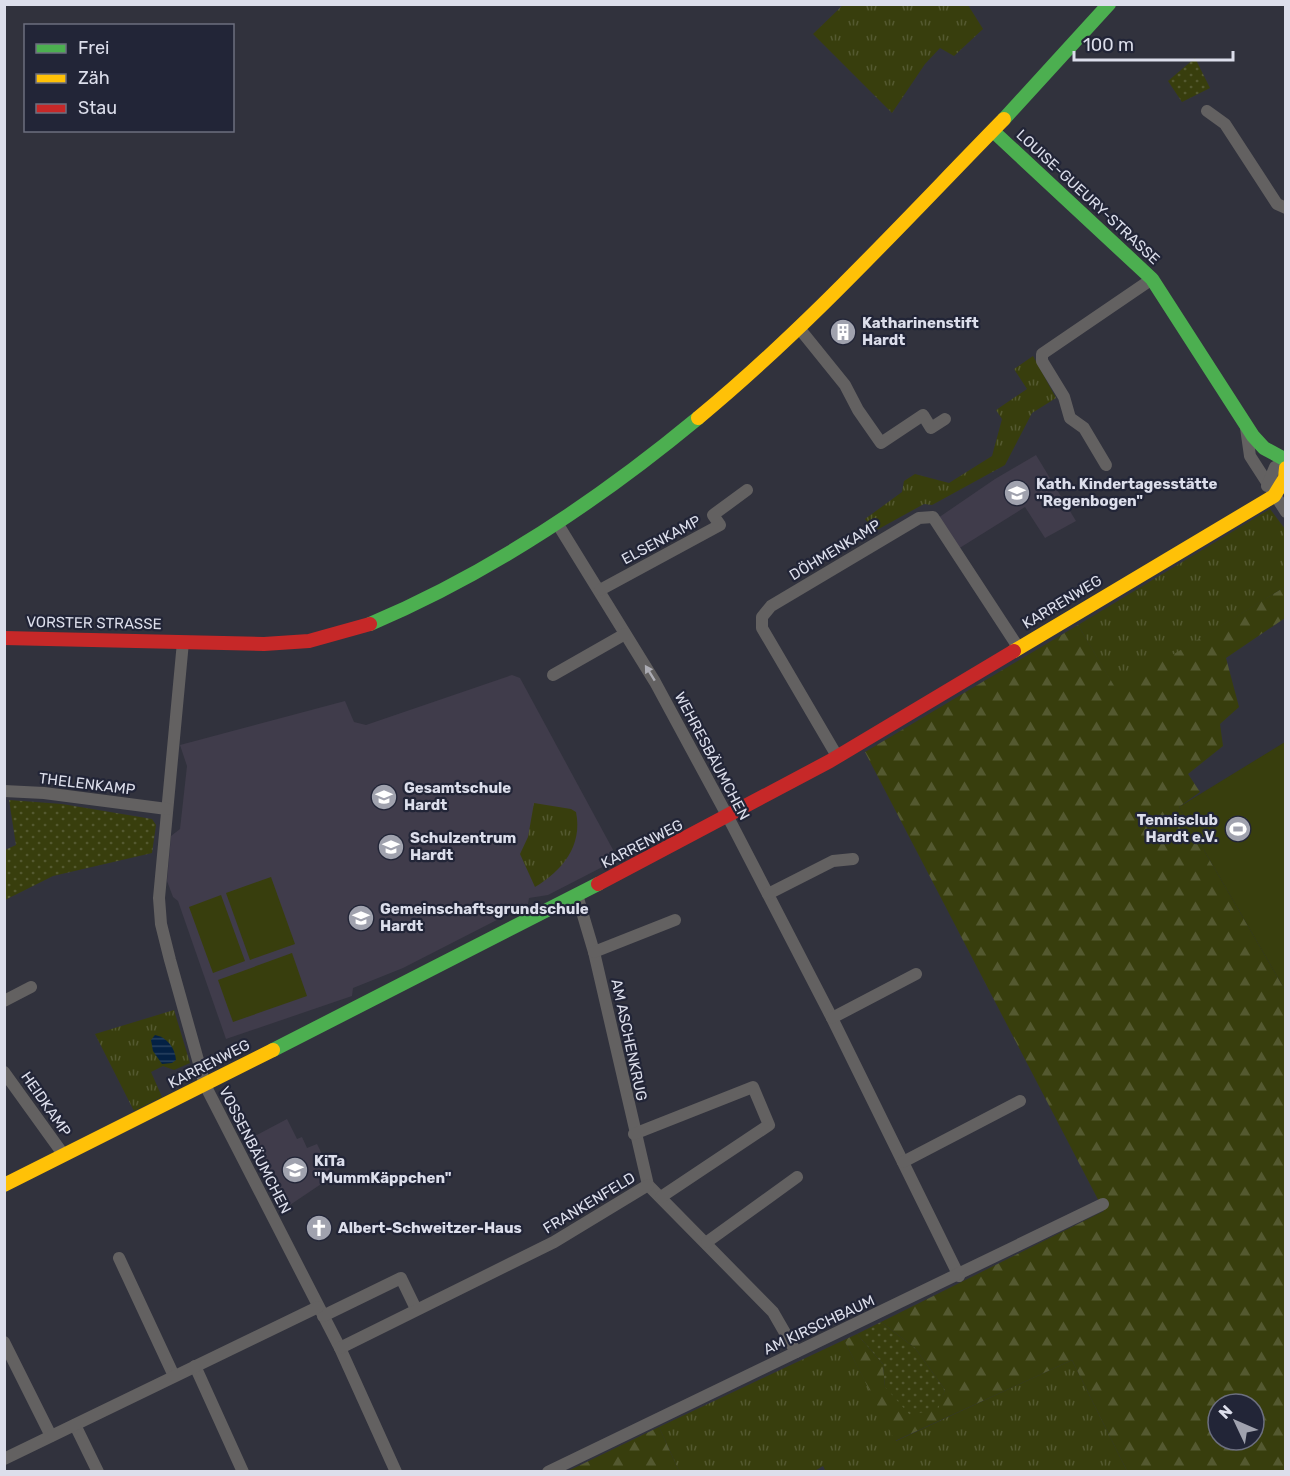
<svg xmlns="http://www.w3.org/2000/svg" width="1290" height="1476" viewBox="0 0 1290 1476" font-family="Rubik,sans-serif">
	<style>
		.education { fill: #403c4b }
		.grass { fill: url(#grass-tufts) }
		.forest { fill: url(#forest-firs); fill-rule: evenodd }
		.park { fill: url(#park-dots) }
		.garden { fill: #383e0d }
		.water { fill: url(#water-rules) }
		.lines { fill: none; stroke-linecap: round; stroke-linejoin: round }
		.street { stroke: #636161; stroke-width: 12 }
		.fast { stroke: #4caf50; stroke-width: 14 }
		.slow { stroke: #ffc107; stroke-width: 14 }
		.jam { stroke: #c62828; stroke-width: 14 }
		.oneway { fill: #acacb4 }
		.labels { text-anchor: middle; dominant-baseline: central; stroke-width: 4.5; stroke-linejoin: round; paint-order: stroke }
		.street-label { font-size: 15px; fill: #dcdeeb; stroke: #222537 }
		.poi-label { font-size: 15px; font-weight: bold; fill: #dcdeeb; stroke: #222537; text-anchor: start }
	</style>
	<defs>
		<pattern id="grass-tufts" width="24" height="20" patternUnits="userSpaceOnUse" patternTransform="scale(1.5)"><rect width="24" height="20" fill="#383e0d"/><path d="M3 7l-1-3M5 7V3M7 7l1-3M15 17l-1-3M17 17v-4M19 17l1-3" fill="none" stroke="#545930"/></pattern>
		<pattern id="forest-firs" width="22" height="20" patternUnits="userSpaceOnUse" patternTransform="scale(1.5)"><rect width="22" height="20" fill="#383e0d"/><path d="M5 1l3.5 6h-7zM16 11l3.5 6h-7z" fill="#545930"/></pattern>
		<pattern id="park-dots" width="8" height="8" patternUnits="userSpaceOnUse" patternTransform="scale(1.5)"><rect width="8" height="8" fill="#383e0d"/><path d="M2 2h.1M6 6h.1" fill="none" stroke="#545930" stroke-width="1.8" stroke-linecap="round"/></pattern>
		<pattern id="water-rules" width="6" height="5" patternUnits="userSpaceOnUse" patternTransform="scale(1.5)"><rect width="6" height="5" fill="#042144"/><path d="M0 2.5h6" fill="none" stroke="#28415f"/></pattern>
	</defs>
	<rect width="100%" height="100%" fill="#31323d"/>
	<g class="education">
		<polygon points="1036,455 1076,521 1045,538 1025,507 958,549 938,518 995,479"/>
		<polygon points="512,675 520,678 618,859 548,895 529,898 528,904 403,968 353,988 352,996 226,1039 178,901 173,897 167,881 171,836 180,829 187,766 180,745 345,701 354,722 366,725"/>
		<polygon points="287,1119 297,1139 302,1137 307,1148 317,1144 333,1176 284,1209 251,1150 256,1147 251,1138"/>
	</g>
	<g class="grass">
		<polygon points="843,5 968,5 983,29 954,56 940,48 925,64 892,113 813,34"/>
		<polygon points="1033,356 1056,398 1032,413 1005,465 932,505 924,504 875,531 865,519 902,492 904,481 915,474 949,483 992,456 1002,419 996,410 1027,389 1014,369"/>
		<polygon points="1270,509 1285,529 1285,587 1116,690 1078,625"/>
		<path d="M 534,803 L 571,809 L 576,812 C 583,846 562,871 535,887 L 520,854 L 528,837 Z"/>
		<polygon points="174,1010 190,1063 174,1070 163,1066 151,1072 162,1097 134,1111 95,1034"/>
		<polygon points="844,1340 896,1441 1072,1360 1127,1471 826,1472 823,1466 813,1472 679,1471 659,1427"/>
	</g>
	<g class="forest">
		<path d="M 1285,587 L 1285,618 L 1226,658 L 1239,707 L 1220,724 L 1223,746 L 1188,774 L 1200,792 L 1179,807 L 1285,990 L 1285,1471 L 1127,1471 L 1072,1360 L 895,1441 L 844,1340 L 857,1334 L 883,1364 L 885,1387 L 937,1409 L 945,1390 L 915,1348 L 881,1322 L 1104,1211 L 865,752 L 1078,625 L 1116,689 ZM 1218,1404 L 1254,1404 L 1254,1440 L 1218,1440 Z"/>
		<polygon points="659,1427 679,1471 568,1471"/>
	</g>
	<g class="park">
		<polygon points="1195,58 1210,88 1182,102 1168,81"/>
		<polygon points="9,800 62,804 152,819 156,825 152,853 53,876 5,900 5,850 16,845"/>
		<polygon points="881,1322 915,1348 945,1390 938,1409 910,1415 885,1387 883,1364 857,1334"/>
	</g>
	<g class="garden">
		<polygon points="1285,742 1285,990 1179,807"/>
		<polygon points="271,877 295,944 250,960 226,893"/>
		<polygon points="221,895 245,961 213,973 189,907"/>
		<polygon points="292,953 307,996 233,1022 218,980"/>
	</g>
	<path class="water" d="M 155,1035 C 167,1037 175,1048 176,1060 L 172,1063 L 162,1064 L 153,1051 L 151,1040 Z"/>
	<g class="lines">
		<g class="street">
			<polyline points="1207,111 1225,124 1277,204 1286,208"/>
			<polyline points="799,328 845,385 858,410 881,443 923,415 931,428 945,419"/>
			<polyline points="1246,428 1250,456 1286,512"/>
			<polyline points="1106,465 1084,428 1070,418 1064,397 1042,361 1042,354 1152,279"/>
			<polyline points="1267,486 1275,467 1286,461"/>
			<polyline points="557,523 655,682 728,817 832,1018 959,1276"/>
			<polyline points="600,590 720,525 713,515 747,490"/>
			<polyline points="183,642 159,898 161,924 170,960 205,1085 340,1348 396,1472"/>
			<polyline points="553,675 625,634"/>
			<polyline points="837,756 762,628 762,617 771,606 919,518 933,517 1018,647"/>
			<polyline points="4,791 44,793 167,809"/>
			<polyline points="768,894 833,861 853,859"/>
			<polyline points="577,895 594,952 648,1185 773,1312 796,1352"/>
			<polyline points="594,952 675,920"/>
			<polyline points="4,1001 31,987"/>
			<polyline points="832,1018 916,974"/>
			<polyline points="4,1072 63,1154"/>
			<polyline points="634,1134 753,1087 769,1125 661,1197"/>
			<polyline points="903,1162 1020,1101"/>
			<polyline points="707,1242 797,1177"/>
			<polyline points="119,1258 174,1376"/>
			<polyline points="323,1316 401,1278 416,1309"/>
			<polyline points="4,1342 51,1436"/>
			<polyline points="340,1348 554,1242 648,1185"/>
			<polyline points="195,1366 243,1472"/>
			<polyline points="75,1425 98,1472"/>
			<polyline points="4,1459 318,1307"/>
			<polyline points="548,1472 1103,1204"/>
		</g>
		<g class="fast">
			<polyline points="1004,119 1109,4"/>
			<polyline points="993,131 1152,279 1253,436 1264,448 1286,460"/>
			<path d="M 370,624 C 488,574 599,500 698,418"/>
			<polyline points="273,1050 598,884"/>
		</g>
		<g class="slow">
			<path d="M 698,418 C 808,327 904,221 1004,119"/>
			<polyline points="1014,651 1274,496 1285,478 1286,468"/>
			<polyline points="4,1185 273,1050"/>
		</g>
		<g class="jam">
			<polyline points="4,638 264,644 309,641 370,624"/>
			<polyline points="598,884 830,761 1014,651"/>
		</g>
	</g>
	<defs><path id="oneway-solid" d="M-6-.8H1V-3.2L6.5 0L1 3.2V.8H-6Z" transform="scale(1.5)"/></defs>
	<use class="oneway" href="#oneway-solid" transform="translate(650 673) rotate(-122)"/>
	<defs>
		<g id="building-disc" transform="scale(1.35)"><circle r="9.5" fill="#a0a2ae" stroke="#222537"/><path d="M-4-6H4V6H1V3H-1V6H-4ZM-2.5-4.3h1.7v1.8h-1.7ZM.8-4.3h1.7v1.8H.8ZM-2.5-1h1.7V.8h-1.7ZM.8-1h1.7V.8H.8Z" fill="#fff"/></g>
		<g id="school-disc" transform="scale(1.35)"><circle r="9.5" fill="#a0a2ae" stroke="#222537"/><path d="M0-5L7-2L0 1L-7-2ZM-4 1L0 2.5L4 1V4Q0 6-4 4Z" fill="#fff"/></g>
		<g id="stadium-disc" transform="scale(1.35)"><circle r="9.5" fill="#a0a2ae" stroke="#222537"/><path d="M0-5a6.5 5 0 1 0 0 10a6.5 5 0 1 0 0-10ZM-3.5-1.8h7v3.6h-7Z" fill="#fff"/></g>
		<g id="church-disc" transform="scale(1.35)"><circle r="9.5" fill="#a0a2ae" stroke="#222537"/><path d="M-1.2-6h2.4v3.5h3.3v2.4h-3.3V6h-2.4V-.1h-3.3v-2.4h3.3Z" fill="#fff"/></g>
	</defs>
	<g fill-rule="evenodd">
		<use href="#building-disc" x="843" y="332"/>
		<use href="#school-disc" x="1017" y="493"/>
		<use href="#school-disc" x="384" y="797"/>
		<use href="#stadium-disc" x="1238" y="829"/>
		<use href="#school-disc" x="391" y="847"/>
		<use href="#school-disc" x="361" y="918"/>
		<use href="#school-disc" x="295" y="1170"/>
		<use href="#church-disc" x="319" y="1228"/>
	</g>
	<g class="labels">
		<g class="street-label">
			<text transform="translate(1088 197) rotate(43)">LOUISE-GUEURY-STRASSE</text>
			<text transform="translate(661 540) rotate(-28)">ELSENKAMP</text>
			<text transform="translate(835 550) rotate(-31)">DÖHMENKAMP</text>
			<text transform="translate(1062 602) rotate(-31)">KARRENWEG</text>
			<text transform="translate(94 623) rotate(1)">VORSTER STRASSE</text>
			<text transform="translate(712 756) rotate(62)">WEHRESBÄUMCHEN</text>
			<text transform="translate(87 784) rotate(7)">THELENKAMP</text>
			<text transform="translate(642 844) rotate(-27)">KARRENWEG</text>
			<text transform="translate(629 1040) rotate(78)">AM ASCHENKRUG</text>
			<text transform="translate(209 1064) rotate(-27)">KARRENWEG</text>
			<text transform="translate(46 1104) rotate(55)">HEIDKAMP</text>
			<text transform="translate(255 1150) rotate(63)">VOSSENBÄUMCHEN</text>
			<text transform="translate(589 1203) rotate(-31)">FRANKENFELD</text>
			<text transform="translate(819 1325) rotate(-25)">AM KIRSCHBAUM</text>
		</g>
		<g class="poi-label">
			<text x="862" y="323">Katharinenstift<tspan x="862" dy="17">Hardt</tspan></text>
			<text x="1036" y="484">Kath. Kindertagesstätte<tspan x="1036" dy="17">"Regenbogen"</tspan></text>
			<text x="404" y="788">Gesamtschule<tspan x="404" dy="17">Hardt</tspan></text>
			<text x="1218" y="820" text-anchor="end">Tennisclub<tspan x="1218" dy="17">Hardt e.V.</tspan></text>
			<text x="410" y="838">Schulzentrum<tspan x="410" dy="17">Hardt</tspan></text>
			<text x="380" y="909">Gemeinschaftsgrundschule<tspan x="380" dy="17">Hardt</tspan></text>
			<text x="314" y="1161">KiTa<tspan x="314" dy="17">"MummKäppchen"</tspan></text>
			<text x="338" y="1228">Albert-Schweitzer-Haus</text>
		</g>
	</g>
	<rect width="1290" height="1476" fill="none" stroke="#dcdeeb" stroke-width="12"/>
	<rect x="24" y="24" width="210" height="108" fill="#222537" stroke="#6c6f7f" stroke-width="1.5"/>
	<rect x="36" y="44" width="30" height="9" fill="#4caf50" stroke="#6c6f7f" stroke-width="1.5"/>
	<text x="78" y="54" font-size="18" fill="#dcdeeb">Frei</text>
	<rect x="36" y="74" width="30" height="9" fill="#ffc107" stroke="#6c6f7f" stroke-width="1.5"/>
	<text x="78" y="84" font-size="18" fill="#dcdeeb">Zäh</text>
	<rect x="36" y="104" width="30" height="9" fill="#c62828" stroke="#6c6f7f" stroke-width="1.5"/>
	<text x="78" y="114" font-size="18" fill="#dcdeeb">Stau</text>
	<g transform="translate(1236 1422) rotate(314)"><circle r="28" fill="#222537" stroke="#6c6f7f" stroke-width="1.5"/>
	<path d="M0-4.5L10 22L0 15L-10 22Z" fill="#a0a2ae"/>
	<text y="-9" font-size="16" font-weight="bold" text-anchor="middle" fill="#dcdeeb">N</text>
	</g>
	<path d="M1074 51v9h159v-9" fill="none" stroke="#dcdeeb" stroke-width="3"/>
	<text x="1083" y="51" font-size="18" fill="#dcdeeb" stroke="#222537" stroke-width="4.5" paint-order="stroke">100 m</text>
</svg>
